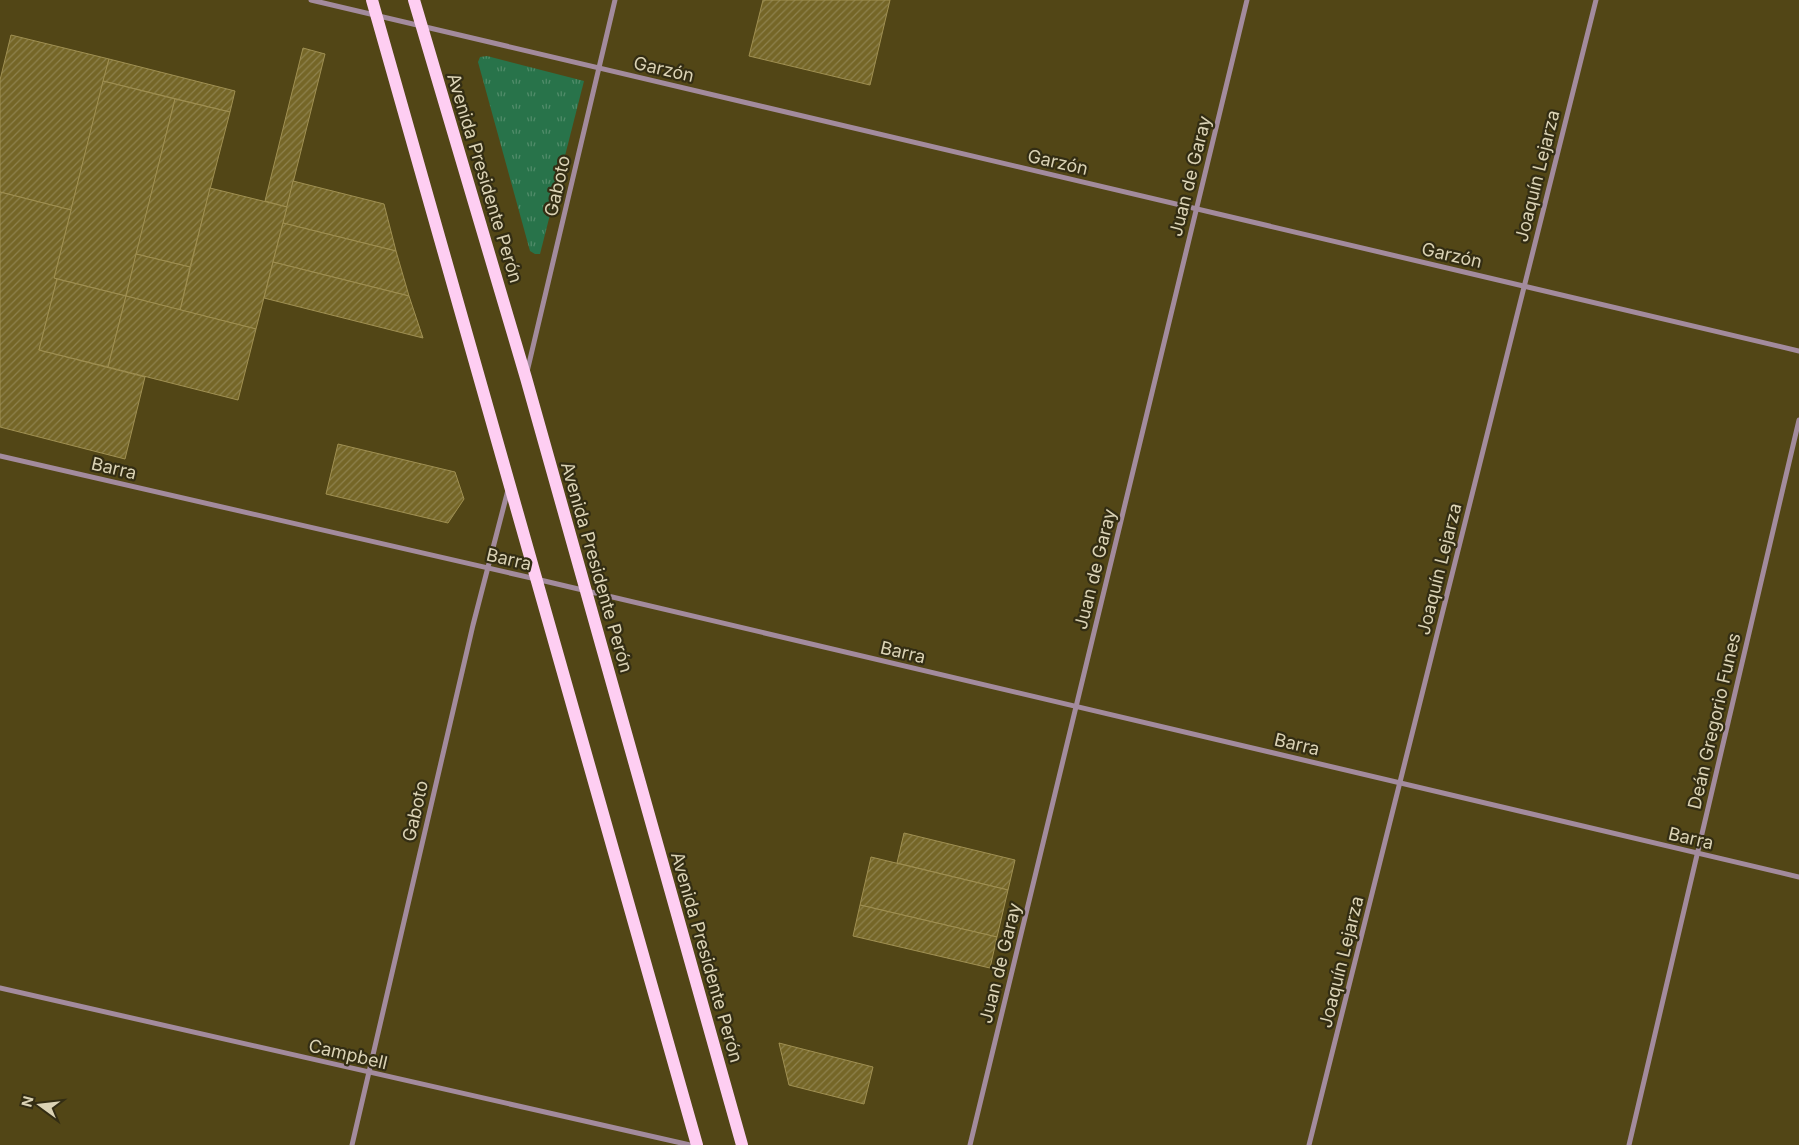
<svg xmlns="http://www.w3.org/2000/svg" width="1799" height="1145" viewBox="0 0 1799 1145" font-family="Inter,sans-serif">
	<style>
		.park { fill: url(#park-tufts) }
		.building { fill: url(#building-hatch); stroke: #a09052 }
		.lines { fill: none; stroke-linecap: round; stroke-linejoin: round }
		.street { stroke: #a38b9d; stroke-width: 5 }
		.primary { stroke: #fecef2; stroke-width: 12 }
		.labels { text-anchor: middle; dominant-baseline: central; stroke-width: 4.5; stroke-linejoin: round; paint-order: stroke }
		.street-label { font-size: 18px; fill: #dbd3b5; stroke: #332d13 }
	</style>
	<defs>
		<pattern id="park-tufts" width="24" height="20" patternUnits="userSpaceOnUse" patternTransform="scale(1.25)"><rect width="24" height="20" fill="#28734a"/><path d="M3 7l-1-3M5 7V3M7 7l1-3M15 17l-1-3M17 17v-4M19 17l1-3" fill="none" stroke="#518c6a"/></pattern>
		<pattern id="building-hatch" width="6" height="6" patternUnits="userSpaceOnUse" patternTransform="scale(1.25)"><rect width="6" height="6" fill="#756627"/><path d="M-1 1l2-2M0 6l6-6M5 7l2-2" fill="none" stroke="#8e824e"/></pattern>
	</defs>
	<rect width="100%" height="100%" fill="#524616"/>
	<polygon class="park" points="487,56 584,81 540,254 535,254 530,251 478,62 480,57"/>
	<g class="building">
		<polygon points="763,0 890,0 870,85 749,56"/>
		<polygon points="11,35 109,59 71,210 0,192 0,80"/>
		<polygon points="303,48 325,54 287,207 265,201"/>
		<polygon points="109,59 235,91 230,112 103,81"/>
		<polygon points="103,81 175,99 126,296 54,278"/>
		<polygon points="175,99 230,112 190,267 136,254"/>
		<polygon points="293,181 384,204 396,251 283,223"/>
		<polygon points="210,188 287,207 256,329 180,310"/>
		<polygon points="0,192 71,210 54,278 57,279 39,350 145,377 125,459 0,427"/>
		<polygon points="283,223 396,251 409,296 273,262"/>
		<polygon points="136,254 190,267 180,310 126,296"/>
		<polygon points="273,262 409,296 423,338 264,298"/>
		<polygon points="57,279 126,296 108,367 39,350"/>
		<polygon points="126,296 256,329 238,400 108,367"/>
		<polygon points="338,444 455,472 464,499 448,523 326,494"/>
		<polygon points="904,833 1015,860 1008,890 897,863"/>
		<polygon points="871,857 1008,890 997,937 860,905"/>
		<polygon points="860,905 997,937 990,968 853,936"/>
		<polygon points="779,1043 873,1067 864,1104 789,1085"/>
	</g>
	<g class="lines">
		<g class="street">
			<polyline points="311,0 1799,351"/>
			<polyline points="527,372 615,0"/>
			<polyline points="0,456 536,579 1799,877"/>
			<polyline points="0,988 690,1145"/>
			<polyline points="352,1145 473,625 508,490"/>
			<polyline points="970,1145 1247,0"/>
			<polyline points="1309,1145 1596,0"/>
			<polyline points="1629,1145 1799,420"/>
		</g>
		<g class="primary">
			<polyline points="372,0 697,1145"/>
			<polyline points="414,0 526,378 742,1145"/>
		</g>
	</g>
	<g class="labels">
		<g class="street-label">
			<text transform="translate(664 69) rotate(13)">Garzón</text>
			<text transform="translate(1058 162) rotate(13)">Garzón</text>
			<text transform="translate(1190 176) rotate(-76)">Juan de Garay</text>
			<text transform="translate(1537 176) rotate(-76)">Joaquín Lejarza</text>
			<text transform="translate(485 178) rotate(73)">Avenida Presidente Perón</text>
			<text transform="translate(557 186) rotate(-77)">Gaboto</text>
			<text transform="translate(1452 255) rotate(13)">Garzón</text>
			<text transform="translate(114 468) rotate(13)">Barra</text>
			<text transform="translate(509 559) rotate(13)">Barra</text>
			<text transform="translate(597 567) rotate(74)">Avenida Presidente Perón</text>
			<text transform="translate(1095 569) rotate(-76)">Juan de Garay</text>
			<text transform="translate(1439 569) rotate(-76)">Joaquín Lejarza</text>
			<text transform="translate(903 652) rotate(13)">Barra</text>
			<text transform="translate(1714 721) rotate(-77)">Deán Gregorio Funes</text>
			<text transform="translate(1297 744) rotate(13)">Barra</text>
			<text transform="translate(415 811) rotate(-77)">Gaboto</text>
			<text transform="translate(1691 838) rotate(13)">Barra</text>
			<text transform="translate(707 957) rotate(74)">Avenida Presidente Perón</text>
			<text transform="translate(1341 962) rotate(-76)">Joaquín Lejarza</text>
			<text transform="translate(1000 963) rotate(-76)">Juan de Garay</text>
			<text transform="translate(348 1054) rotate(13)">Campbell</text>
		</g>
	</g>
	<g transform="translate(40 1105) rotate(285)" stroke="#332d13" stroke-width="4" paint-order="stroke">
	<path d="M0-4L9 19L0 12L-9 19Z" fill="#dbd3b5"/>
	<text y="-8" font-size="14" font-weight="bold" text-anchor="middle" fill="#dbd3b5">N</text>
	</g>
</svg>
